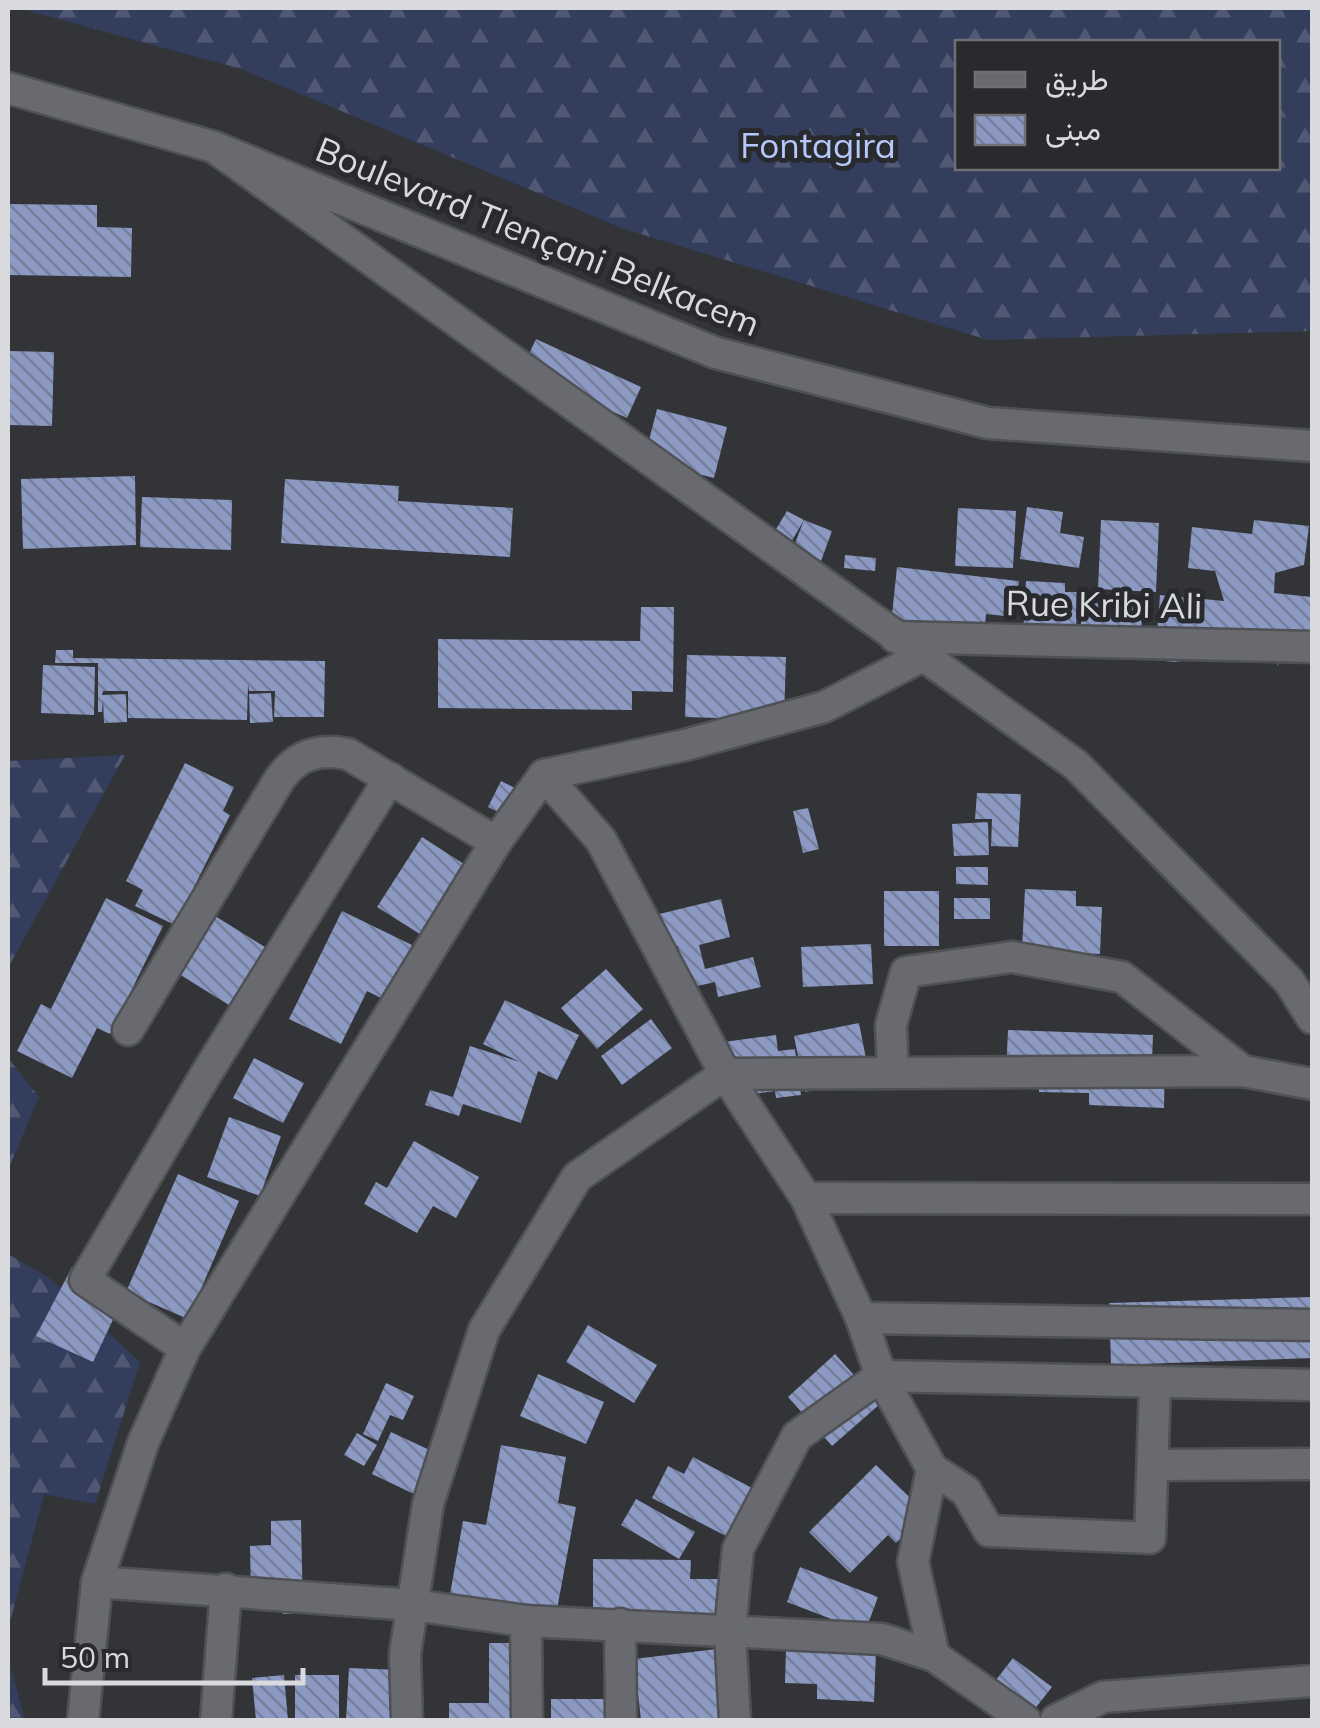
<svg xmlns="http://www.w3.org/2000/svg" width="1320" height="1728" viewBox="0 0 1320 1728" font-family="Mulish,Vazirmatn,sans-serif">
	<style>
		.forest { fill: url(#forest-firs); fill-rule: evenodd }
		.building { fill: url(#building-back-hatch) }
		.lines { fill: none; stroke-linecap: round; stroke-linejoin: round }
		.minor-casing { stroke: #4f5154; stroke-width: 35 }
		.minor { stroke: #686a6f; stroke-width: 30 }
		.labels { text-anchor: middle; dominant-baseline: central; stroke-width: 10; stroke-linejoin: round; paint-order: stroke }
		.park-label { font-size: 35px; fill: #b6c8fb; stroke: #292a2e }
		.street-label { font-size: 35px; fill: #d9dadd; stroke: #292a2e }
	</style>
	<defs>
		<pattern id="forest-firs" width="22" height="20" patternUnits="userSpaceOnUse" patternTransform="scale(2.5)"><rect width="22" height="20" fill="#333d5c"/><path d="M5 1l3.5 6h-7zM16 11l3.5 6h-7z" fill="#505873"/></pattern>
		<pattern id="building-back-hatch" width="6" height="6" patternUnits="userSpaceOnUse" patternTransform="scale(2.5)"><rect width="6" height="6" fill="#8b99c3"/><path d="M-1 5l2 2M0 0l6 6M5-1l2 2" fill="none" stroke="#757f9c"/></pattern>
	</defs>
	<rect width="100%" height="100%" fill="#323438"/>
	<g class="forest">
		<path d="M 18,8 L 1312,8 L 1312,331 L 988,340 L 624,229 L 241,69 ZM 958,42 L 1278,42 L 1278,168 L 958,168 Z"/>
		<polygon points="125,755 8,968 8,969 8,761"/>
		<polygon points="8,1058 39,1097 8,1170"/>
		<polygon points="8,1254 49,1278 140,1362 95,1504 44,1494 8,1630"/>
		<polygon points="8,1658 25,1720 8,1720"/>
	</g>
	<g class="building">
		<polygon points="8,204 97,205 97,227 132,228 131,277 8,275"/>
		<polygon points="536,339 641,387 627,418 521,371"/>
		<polygon points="8,351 54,352 52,426 8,425"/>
		<polygon points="657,409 727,427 714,478 644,460"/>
		<polygon points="135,476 136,545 23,549 21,479"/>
		<polygon points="285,479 399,486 398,501 513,508 510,557 281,543"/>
		<polygon points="142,497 232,500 231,550 140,547"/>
		<polygon points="1027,507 1063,512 1060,533 1084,537 1079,568 1020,559"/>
		<polygon points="958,508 1016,511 1013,568 955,566"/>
		<polygon points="787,511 804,520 790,544 773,534"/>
		<polygon points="804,520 832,531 821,561 792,551"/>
		<polygon points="1101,520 1159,523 1156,592 1098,589"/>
		<polygon points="1254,520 1309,526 1304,565 1275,573 1274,593 1312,597 1312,638 1281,642 1278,666 1267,634 1196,659 1174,662 1155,660 1160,595 1224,601 1215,571 1188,568 1192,527 1252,534"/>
		<polygon points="845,555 876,558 875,571 844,568"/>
		<polygon points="897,567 1019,581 1014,617 986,614 984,635 891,624"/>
		<polygon points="1026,581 1065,583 1065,592 1077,592 1076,634 1023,636"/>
		<polygon points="1081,603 1142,604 1141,643 1081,642"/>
		<polygon points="641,607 674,607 673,692 632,691 632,710 438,708 438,639 640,641"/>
		<polygon points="56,650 73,650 73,658 325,661 324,717 274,717 275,691 249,691 248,684 247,720 128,718 128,691 103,691 102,695 126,694 127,722 104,723 103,700 102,712 98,712 98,663 55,663"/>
		<polygon points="687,655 786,657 784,720 685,717"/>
		<polygon points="43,665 95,667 94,715 41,713"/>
		<polygon points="271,693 273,722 250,723 249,694"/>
		<polygon points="185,763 234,787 223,811 230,815 175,925 135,906 143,890 126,881"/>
		<polygon points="501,781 517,789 504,815 488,807"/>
		<polygon points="977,793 1021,794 1018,847 991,846 992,819 975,819"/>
		<polygon points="808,808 819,849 803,853 793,811"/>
		<polygon points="988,822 989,855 954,856 952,824"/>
		<polygon points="422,837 467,866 423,936 377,907"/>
		<polygon points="956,867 988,867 988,885 956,884"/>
		<polygon points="1025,889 1076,891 1076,906 1102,907 1100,954 1022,950"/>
		<rect x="884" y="891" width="55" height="55"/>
		<polygon points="106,898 163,926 110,1034 97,1028 72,1078 17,1051 41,1004 51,1009"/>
		<rect x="954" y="898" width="36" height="21"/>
		<polygon points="721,899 730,937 699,945 705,969 753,957 761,987 718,997 715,982 689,988 678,946 656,952 647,917"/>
		<polygon points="207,911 268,949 232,1007 171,969"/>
		<polygon points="342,911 412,945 385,1000 367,991 341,1044 289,1019"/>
		<polygon points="871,944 873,984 803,987 801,947"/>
		<polygon points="606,969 643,1009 597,1049 561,1008"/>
		<polygon points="505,1000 579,1035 557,1080 538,1071 521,1123 463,1104 459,1116 425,1105 430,1090 453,1097 470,1046 520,1062 483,1044"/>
		<polygon points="651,1019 672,1048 622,1085 601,1056"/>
		<polygon points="859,1023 870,1079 805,1092 794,1036"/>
		<polygon points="1008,1030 1153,1035 1152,1061 1165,1061 1164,1108 1089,1105 1089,1093 1039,1092 1039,1074 1006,1073"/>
		<polygon points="776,1035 778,1051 795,1049 801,1095 776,1098 775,1091 731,1097 724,1042"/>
		<polygon points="254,1058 304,1083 283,1123 233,1098"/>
		<polygon points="229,1117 281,1136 260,1196 207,1177"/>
		<polygon points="414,1141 479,1177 456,1218 433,1206 417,1233 364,1204 376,1182 387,1188"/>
		<polygon points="178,1174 239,1201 188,1319 126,1292"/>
		<polygon points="72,1267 126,1292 93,1362 36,1336"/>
		<polygon points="1312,1297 1312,1358 1111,1365 1109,1303"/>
		<polygon points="588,1325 657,1365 634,1403 566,1362"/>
		<polygon points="835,1354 880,1404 832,1446 788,1397"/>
		<polygon points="538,1374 604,1402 586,1444 520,1416"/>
		<polygon points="386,1383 414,1396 403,1420 390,1415 378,1441 363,1434"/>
		<polygon points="391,1432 436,1453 416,1495 372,1474"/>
		<polygon points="357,1433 377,1445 364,1466 344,1455"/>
		<polygon points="501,1445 566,1457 558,1503 576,1507 555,1620 449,1600 463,1521 486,1525"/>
		<polygon points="693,1457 752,1488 726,1536 652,1498 668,1466 684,1474"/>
		<polygon points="876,1465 926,1513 896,1543 888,1535 850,1573 809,1532"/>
		<polygon points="636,1499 695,1532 679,1559 621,1525"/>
		<polygon points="301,1520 303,1613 283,1614 283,1595 251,1596 250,1546 271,1545 271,1521"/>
		<polygon points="593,1559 691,1560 690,1579 721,1579 720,1619 593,1618"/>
		<polygon points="800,1567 878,1597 865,1632 787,1602"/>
		<polygon points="489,1643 516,1643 518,1720 449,1720 449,1703 489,1703"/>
		<polygon points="717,1649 725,1720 641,1720 634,1659"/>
		<polygon points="786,1649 876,1652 874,1702 817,1699 817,1684 785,1683"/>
		<polygon points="1013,1658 1052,1687 1030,1715 992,1685"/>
		<polygon points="349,1668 400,1670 398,1720 346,1720"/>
		<polygon points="284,1675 288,1720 256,1720 252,1678"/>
		<rect x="295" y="1675" width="44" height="45"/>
		<rect x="551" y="1699" width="68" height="21"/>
	</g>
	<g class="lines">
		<g class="minor-casing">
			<g id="minor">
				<polyline points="8,88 214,147 716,353 988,423 1312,446"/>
				<polyline points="214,147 1076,765 1289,981 1312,1018"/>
				<polyline points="895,637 1312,647"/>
				<polyline points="544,775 601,840 725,1074 806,1198 861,1318 881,1376 932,1469 913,1562 934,1656"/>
				<path d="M 128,1030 L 279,780 C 296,755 318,748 348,754 L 496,842"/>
				<polyline points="893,1073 891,1025 906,972 1012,957 1122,977 1243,1071"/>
				<polyline points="806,1198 1312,1199"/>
				<polyline points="861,1318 1312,1325"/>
				<polyline points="185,1348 85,1280 206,1074 390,778"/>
				<polyline points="1153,1465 1312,1464"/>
				<polyline points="932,1469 966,1491 989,1531 1150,1538 1155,1384"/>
				<polyline points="97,1582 413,1605 526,1621 882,1639 934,1656 1025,1720"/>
				<polyline points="526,1621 527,1720"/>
				<polyline points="620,1624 621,1720"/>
				<polyline points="83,1720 97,1582 143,1443 185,1348 496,842 544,775 685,745 824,707 923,656"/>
				<polyline points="216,1720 226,1589"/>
				<polyline points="407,1720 405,1654 428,1504 484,1330 577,1177 725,1074 1243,1071 1312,1084"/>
				<polyline points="735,1720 730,1631 738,1549 797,1436 881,1376 1312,1385"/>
				<polyline points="1056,1720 1103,1697 1312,1681"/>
			</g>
		</g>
		<use href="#minor" class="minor"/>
	</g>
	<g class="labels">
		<g class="park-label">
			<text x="818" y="145">Fontagira</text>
		</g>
		<g class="street-label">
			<text transform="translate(538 236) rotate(22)">Boulevard Tlençani Belkacem</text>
			<text transform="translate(1104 604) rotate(1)">Rue Kribi Ali</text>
		</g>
	</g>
	<rect width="1320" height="1728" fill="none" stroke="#d9dadd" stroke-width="20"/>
	<rect x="955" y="40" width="325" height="130" fill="#292a2e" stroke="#6f7074" stroke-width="2.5"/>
	<rect x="975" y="72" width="50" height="15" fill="#686a6f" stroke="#6f7074" stroke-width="2.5"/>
	<text x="1045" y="90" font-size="30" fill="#d9dadd">طريق</text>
	<rect x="975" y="115" width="50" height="30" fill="url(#building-back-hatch)" stroke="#6f7074" stroke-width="2.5"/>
	<text x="1045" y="140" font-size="30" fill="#d9dadd">مبنى</text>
	<path d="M45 1668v15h258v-15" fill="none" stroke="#d9dadd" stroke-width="5"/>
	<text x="60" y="1668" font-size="30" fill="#d9dadd" stroke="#292a2e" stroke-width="8" paint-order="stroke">50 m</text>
</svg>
